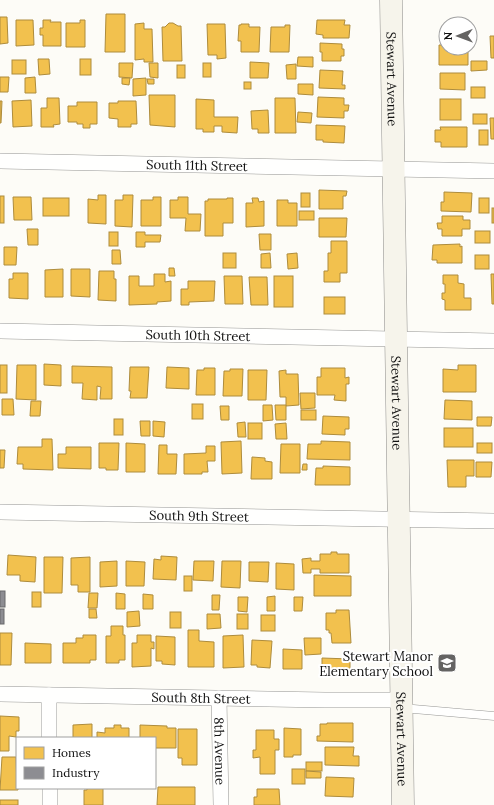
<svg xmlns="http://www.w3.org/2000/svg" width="494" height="805" viewBox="0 0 494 805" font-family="Lora,serif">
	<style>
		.homes { fill: #f2c14e; stroke: #ae8c3c }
		.industry { fill: #8d8d92; stroke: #68686b }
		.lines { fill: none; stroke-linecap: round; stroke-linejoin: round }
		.service-casing { stroke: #979795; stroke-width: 9 }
		.minor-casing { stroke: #979795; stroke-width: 16 }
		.secondary-casing { stroke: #8e8d8b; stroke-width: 23 }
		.service { stroke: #fffffe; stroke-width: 8 }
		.minor { stroke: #fffffe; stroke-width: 15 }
		.secondary { stroke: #f6f4eb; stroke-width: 22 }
		.labels { text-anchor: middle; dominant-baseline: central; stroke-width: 4; stroke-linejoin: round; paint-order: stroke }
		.street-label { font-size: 13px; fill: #111; stroke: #fff }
		.poi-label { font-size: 13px; fill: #111; stroke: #fff; text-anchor: end }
	</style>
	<rect width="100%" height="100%" fill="#fdfcf7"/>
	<g class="homes">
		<polygon points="106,14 125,14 125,52 105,52"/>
		<polygon points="0,17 7,17 8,43 0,44"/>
		<polygon points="16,20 33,20 34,45 16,46"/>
		<polygon points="43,20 51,20 50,22 61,22 61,46 43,46 43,35 40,35 40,28 43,28"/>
		<polygon points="80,20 85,20 85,47 66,47 66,23 80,23"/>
		<polygon points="317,20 345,20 344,25 350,25 349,38 323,38 323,35 316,34"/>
		<polygon points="144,23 144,29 152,29 153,62 144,62 144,59 135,60 135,24"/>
		<polygon points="169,23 173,23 178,26 181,26 182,61 163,61 162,27 165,27"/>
		<polygon points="207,24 225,24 226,58 217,59 217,55 208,55"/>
		<polygon points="241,24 249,24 249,27 260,27 259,52 241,52 241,41 238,41 239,25 241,25"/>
		<polygon points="285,25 290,25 289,52 270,52 271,27 285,27"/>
		<polygon points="490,36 494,36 494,58 491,58"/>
		<polygon points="320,43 342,44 342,49 344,49 344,56 341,56 341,61 322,61 322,52 320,52"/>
		<polygon points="439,45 446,45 446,48 468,48 468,65 439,65"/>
		<polygon points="298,57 313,57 313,67 297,66"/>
		<polygon points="38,59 49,59 50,74 39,75"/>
		<rect x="80" y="59" width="11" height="16"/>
		<rect x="12" y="60" width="14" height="14"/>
		<polygon points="471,61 487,61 487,70 471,71"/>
		<polygon points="250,62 269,63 268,78 250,78"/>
		<polygon points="119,63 133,63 132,78 119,77"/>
		<polygon points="149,63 158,63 158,78 150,77"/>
		<rect x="203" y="63" width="8" height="14"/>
		<polygon points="296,64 296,79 287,79 286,65"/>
		<rect x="177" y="65" width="8" height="13"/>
		<polygon points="320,70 343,71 342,85 345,85 345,89 319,88"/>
		<polygon points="440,73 465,73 465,90 440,89"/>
		<polygon points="0,77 9,77 8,92 0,92"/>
		<polygon points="35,77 36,93 25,93 25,78"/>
		<polygon points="122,78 130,78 129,85 122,84"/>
		<polygon points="146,78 146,95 133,96 133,79"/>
		<polygon points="147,79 154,79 154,84 148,84"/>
		<rect x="244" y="82" width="7" height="7"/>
		<polygon points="298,84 313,84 313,95 298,94"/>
		<rect x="471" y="87" width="14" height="11"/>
		<polygon points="149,95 175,95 175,127 150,125"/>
		<polygon points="318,97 344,98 344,105 349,105 348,111 344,111 344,118 317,117"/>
		<polygon points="47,98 59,98 60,124 53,125 54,127 41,127 41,108 47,108"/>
		<polygon points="275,98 295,98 296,133 275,133"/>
		<polygon points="196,99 214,100 214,117 238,117 237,133 222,132 222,126 214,126 214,132 203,132 203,129 196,129"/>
		<rect x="440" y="99" width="21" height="21"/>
		<polygon points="31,100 32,126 13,127 12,101"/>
		<polygon points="0,101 2,101 1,123 0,123"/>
		<polygon points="118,101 136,101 137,124 131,124 131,127 118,127 118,119 109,118 109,103 118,103"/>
		<polygon points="77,102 97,102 97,124 90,124 90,128 83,128 83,124 77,124 77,122 68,122 68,106 77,106"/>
		<polygon points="268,110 269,133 258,133 258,129 252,129 251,111"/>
		<polygon points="298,112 312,113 311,123 297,122"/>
		<rect x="473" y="114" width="14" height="10"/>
		<polygon points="490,118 494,118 494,139 491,139"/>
		<polygon points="316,125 345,126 344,143 323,142 323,140 316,140"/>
		<polygon points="440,127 467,127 467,147 441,147 441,142 435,142 435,130 441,130"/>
		<rect x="479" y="130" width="9" height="15"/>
		<polygon points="319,190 347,191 346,196 343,196 343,209 319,209"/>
		<polygon points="444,192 472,193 471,212 441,211 441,202 444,202"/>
		<rect x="301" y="193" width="9" height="14"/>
		<polygon points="98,195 106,195 106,224 88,223 88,199 98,200"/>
		<polygon points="123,195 133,195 132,227 115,226 115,200 123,200"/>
		<rect x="0" y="196" width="4" height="27"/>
		<polygon points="13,197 31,197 32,220 14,220"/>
		<polygon points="153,197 161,197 161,226 141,226 141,200 153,200"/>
		<polygon points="178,197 188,197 188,214 201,214 200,231 185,231 186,218 170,218 170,200 178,200"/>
		<rect x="43" y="198" width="26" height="18"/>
		<polygon points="227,198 233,198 233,223 223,223 223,236 205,236 205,201 208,201 208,199 227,199"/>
		<polygon points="252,198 258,198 259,202 264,201 264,226 246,227 246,203 253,203"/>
		<rect x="479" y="198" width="10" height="15"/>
		<polygon points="277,200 288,200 288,203 297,203 297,226 277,226"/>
		<rect x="492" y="208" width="2" height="15"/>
		<rect x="299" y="211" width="15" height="9"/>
		<polygon points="442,216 463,216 463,220 470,220 470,229 462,229 462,236 442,236 442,229 438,229 437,223 442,223"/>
		<polygon points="319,218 347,218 346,237 319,237"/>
		<polygon points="27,229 38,229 38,245 28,245"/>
		<rect x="475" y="231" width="15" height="12"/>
		<rect x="109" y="232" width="9" height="14"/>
		<polygon points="136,232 145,232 145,235 161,235 160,242 145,242 145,247 136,247"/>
		<polygon points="259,234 271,234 271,250 260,250"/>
		<polygon points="331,241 347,241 347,273 340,273 340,282 324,282 324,271 328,271 328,253 331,253"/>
		<polygon points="460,244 460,247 462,246 462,263 437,263 437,260 432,260 433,245"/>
		<polygon points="4,247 17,247 16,265 4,265"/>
		<polygon points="112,250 120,250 121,264 112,264"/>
		<rect x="223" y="253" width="13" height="15"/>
		<polygon points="270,253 271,268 261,268 261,254"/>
		<polygon points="297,253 298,268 288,269 287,254"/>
		<rect x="475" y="255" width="14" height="14"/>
		<polygon points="169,268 174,268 175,276 169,276"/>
		<polygon points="63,269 63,297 45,297 45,270"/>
		<polygon points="71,269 90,269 90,297 71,296"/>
		<polygon points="99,271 114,271 114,279 116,279 116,301 98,300"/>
		<polygon points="13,273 28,273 28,299 9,298 9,279 13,279"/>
		<polygon points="154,274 165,274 165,282 171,281 171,301 157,302 157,304 129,305 129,276 139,276 139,286 154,286"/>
		<polygon points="491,274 494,274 494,304 492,304"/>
		<polygon points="443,275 458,275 458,283 464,284 464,298 471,298 471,310 445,310 445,300 442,299 442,293 445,293 445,284 443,284"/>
		<polygon points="224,276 242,276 243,304 225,304"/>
		<rect x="274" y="276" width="19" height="31"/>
		<polygon points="249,277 267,277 268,305 251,305"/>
		<polygon points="188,281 215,281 214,301 189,302 189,305 181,305 181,289 188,289"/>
		<rect x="324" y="297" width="21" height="17"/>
		<polygon points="44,364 61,365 61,386 44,385"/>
		<rect x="0" y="365" width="7" height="28"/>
		<polygon points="17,365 36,365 36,400 16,399"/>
		<polygon points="458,365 476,365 476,392 443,392 443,369 458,370"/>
		<polygon points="72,366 112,367 112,399 100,399 101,387 97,386 97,400 82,399 83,383 72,383"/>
		<polygon points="130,367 149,367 147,398 130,398 131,391 129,391"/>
		<polygon points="167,367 189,368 189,389 166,388"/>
		<polygon points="204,368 215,368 215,395 196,395 197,370 204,370"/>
		<polygon points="321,368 345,368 345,378 349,377 349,384 346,384 346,401 334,400 335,395 317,395 317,377 321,377"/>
		<polygon points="230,369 243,369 242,396 223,396 224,371 230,371"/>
		<polygon points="248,370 267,370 266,400 248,400"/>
		<polygon points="286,370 286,374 298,374 299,405 286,406 286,397 280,397 279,371"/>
		<polygon points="300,393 315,393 315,408 301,409"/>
		<polygon points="2,399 13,399 14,415 2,415"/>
		<polygon points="445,400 472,401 472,420 444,419"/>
		<polygon points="31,401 41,401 40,416 30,416"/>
		<rect x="192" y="404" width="11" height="15"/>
		<polygon points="263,405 272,405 273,420 263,421"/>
		<polygon points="275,405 286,405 286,420 276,420"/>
		<polygon points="220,406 229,406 229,420 221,420"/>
		<rect x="301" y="410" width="15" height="10"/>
		<polygon points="323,416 349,417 349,429 345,429 345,435 322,434"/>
		<polygon points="477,417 492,417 491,426 477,426"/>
		<rect x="114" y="419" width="9" height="16"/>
		<polygon points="140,421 150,421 150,436 141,436"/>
		<polygon points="153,421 165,422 164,437 153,436"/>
		<polygon points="245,422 246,437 238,437 237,423"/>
		<rect x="248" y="423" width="14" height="16"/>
		<polygon points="286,423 287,439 276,439 275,424"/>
		<rect x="444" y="428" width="29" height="19"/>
		<polygon points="42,439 52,439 53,470 23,469 23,464 17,464 18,447 42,447"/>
		<polygon points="241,441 242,473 222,474 221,442"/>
		<polygon points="321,441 350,442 350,460 307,459 308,444 321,444"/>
		<polygon points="99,443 119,443 118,470 106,470 106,468 99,468"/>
		<polygon points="126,443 145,444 145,472 126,472"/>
		<rect x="477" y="443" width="15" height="10"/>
		<polygon points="281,444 300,444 300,473 280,473"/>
		<polygon points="159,445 167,445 167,454 177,454 176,474 158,474"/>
		<polygon points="206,446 215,446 215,461 207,461 208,472 202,472 202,474 184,474 184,454 206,453"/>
		<polygon points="66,447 91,447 91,469 58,468 58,454 66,454"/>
		<polygon points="0,450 5,450 4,468 0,468"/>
		<polygon points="252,457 265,458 265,461 272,462 272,479 251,479"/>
		<polygon points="447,460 474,460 474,476 466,476 466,487 448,487"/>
		<polygon points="476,462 492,462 491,477 476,477"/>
		<polygon points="303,464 307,464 307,470 302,470"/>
		<polygon points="323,466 350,467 350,485 315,485 316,468 323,468"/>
		<polygon points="331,552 337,552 337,554 349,554 349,573 320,573 320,569 311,569 311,573 303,573 302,559 311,558 311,561 320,561 320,554 331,554"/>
		<polygon points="8,555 36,557 35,582 20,581 20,575 7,575"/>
		<polygon points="161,556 177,557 176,580 153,579 154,559 161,560"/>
		<polygon points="44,557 63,557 62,593 44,593"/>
		<polygon points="90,557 90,592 78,592 78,585 71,585 71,558"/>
		<polygon points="117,561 117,586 100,587 100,562"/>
		<polygon points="126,561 145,562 144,586 126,586"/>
		<polygon points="194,561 214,561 213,581 193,580"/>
		<polygon points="222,561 241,561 240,588 221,587"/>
		<polygon points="249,562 269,562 268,582 249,581"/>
		<polygon points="276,563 294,564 294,590 276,589"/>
		<polygon points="314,575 351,576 351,596 314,596"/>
		<rect x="184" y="576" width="8" height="15"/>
		<rect x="32" y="592" width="9" height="15"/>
		<polygon points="89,593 98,593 97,608 88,608"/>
		<polygon points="116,593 125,594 125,609 116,609"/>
		<polygon points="143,594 153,595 153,609 143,609"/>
		<polygon points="212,595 220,595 219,610 212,610"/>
		<polygon points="275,596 275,611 267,611 267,597"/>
		<polygon points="238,597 248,597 247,612 238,611"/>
		<polygon points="294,597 303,597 302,611 294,611"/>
		<polygon points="89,609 96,609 97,618 89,618"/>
		<polygon points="336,610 349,610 351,643 332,643 331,633 329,633 329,630 326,630 326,613 336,613"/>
		<polygon points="139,611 140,626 127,627 127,612"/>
		<rect x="170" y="612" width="11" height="16"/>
		<polygon points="207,614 220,614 221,628 207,629"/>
		<rect x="237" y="614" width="11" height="15"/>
		<rect x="261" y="615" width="14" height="16"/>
		<polygon points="111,626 123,626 123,635 125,635 125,660 119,660 119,663 106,663 106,636 111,636"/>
		<polygon points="188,630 199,630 199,641 214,642 214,667 188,667"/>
		<polygon points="0,633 12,633 11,665 0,665"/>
		<polygon points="83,635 96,635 96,660 90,660 90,663 63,663 63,643 76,643 76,638 83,638"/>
		<polygon points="137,635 151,635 151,642 154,642 154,649 151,648 151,666 132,667 132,643 137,643"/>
		<polygon points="243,635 244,667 223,668 223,636"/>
		<polygon points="156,636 175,637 175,665 162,664 162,661 156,661"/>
		<polygon points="304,638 321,638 321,654 305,655"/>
		<polygon points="252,640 272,641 270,668 257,667 257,665 251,665"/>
		<polygon points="25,643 51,644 51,663 25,663"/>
		<polygon points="283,649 302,650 302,669 283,669"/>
		<polygon points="322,658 350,659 350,676 328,676 328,672 322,672"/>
		<polygon points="0,716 19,717 19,731 16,731 16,737 9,736 9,751 0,751"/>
		<polygon points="327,723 353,723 353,742 317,741 317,736 320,736 320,724 327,724"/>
		<polygon points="92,724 92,738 73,738 73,725"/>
		<polygon points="114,725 121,725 121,728 129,728 129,738 97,738 97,732 105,733 105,728 114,728"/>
		<polygon points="140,725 167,726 167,728 176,728 176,748 155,748 155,738 140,738"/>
		<polygon points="284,728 301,729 301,755 293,755 293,757 284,757"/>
		<polygon points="178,729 197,729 197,765 182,765 182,758 178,758"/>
		<polygon points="256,730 274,730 274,739 279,739 279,750 275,750 275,774 260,774 260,757 253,758 253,750 256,750"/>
		<polygon points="325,747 354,747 353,756 359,756 359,766 325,765"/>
		<polygon points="2,757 16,757 17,788 18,788 18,790 0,790"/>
		<rect x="306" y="762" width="16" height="9"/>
		<rect x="292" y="769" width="13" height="15"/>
		<polygon points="306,771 321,772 321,778 306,778"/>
		<polygon points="326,777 354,778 353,797 325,796"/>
		<polygon points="158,787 195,787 195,805 157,805"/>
		<polygon points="87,788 103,788 103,805 84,805 84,790 87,790"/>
		<polygon points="257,789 279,789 280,805 254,805 254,797 257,797"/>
		<rect x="0" y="800" width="18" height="5"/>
	</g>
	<g class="industry">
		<rect x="0" y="591" width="5" height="16"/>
		<rect x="0" y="609" width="4" height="15"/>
	</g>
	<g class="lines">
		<g class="service-casing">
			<polyline id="service" points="402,708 494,716"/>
		</g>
		<g class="minor-casing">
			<g id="minor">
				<path id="s1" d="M 0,161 L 494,171"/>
				<path id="s2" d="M 0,331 L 494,341"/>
				<path id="s3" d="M 0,512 L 494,521"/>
				<path id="s4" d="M 0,694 L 325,700 L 401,700"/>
				<polyline points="49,695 49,738"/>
				<path id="s5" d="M 219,698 L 221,805"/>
				<polyline points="50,788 50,805"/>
			</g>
		</g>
		<g class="secondary-casing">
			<g id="secondary">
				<path id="s6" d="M 391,0 L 403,805"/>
			</g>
		</g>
		<use href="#service" class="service"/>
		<use href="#minor" class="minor"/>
		<use href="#secondary" class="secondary"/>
	</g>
	<defs>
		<g id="school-square" transform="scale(1)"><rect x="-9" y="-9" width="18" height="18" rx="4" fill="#646362" stroke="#fff"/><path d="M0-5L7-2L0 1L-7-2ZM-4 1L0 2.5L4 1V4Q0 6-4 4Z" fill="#fff"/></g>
	</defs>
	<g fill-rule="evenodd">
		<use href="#school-square" x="447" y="663"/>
	</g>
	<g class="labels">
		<g class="street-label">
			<text stroke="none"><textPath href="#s6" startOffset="79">Stewart Avenue</textPath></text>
			<text stroke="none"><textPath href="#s1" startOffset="197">South 11th Street</textPath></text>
			<text stroke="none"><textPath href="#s2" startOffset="198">South 10th Street</textPath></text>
			<text stroke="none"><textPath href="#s6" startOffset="403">Stewart Avenue</textPath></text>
			<text stroke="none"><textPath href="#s3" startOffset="199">South 9th Street</textPath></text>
			<text stroke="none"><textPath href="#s4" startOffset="201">South 8th Street</textPath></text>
			<text stroke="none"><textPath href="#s6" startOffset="739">Stewart Avenue</textPath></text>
			<text stroke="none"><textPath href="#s5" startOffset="53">8th Avenue</textPath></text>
		</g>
		<g class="poi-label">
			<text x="433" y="656">Stewart Manor<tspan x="433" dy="15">Elementary School</tspan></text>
		</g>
	</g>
	<rect x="16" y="737" width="140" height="52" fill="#ffffff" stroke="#a0a0a0"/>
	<rect x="24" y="747" width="20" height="12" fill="#f2c14e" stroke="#a0a0a0"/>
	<text x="52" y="757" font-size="12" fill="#111111">Homes</text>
	<rect x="24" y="767" width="20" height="12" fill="#8d8d92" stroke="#a0a0a0"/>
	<text x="52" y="777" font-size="12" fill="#111111">Industry</text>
	<g transform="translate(458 36) rotate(269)"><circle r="19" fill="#ffffff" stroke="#a0a0a0"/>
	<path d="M0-3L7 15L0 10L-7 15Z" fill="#646362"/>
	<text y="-6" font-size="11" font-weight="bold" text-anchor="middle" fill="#111111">N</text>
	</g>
</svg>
